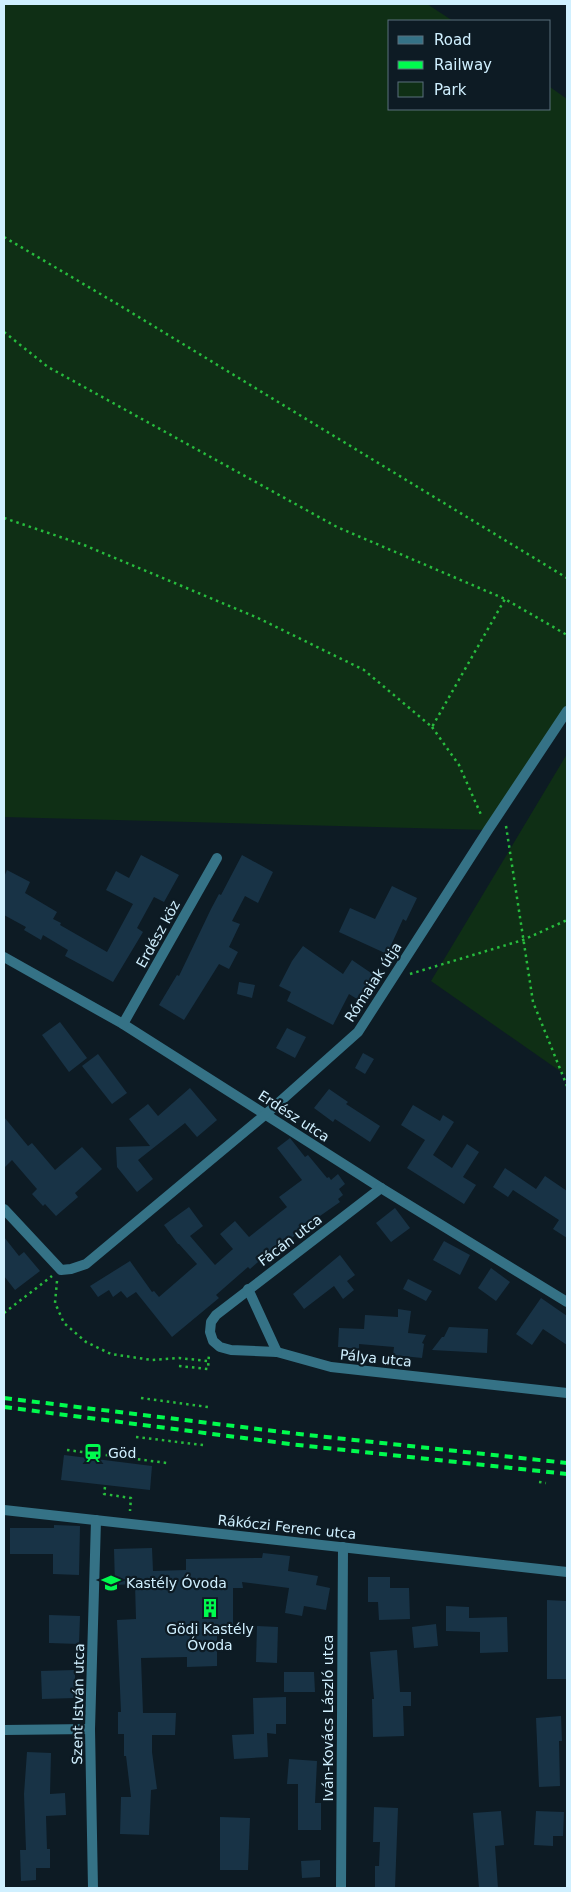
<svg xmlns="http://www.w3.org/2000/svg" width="571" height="1892" viewBox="0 0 571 1892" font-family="'DejaVu Sans',sans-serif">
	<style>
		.green { fill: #0f2f15 }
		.building { fill: #183346 }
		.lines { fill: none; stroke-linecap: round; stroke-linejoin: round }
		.path { stroke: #27bc3d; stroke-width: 2.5; stroke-dasharray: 2.5 4; stroke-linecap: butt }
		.minor { stroke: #357286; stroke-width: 10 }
		.rail { stroke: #00fb4e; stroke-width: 4; stroke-dasharray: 8 6; stroke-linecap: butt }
		.labels { text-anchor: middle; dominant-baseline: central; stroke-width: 4.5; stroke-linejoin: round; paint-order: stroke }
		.street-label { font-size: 14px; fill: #d0f0ff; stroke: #0d1b24 }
		.poi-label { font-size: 14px; fill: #d0f0ff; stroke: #0d1b24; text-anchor: start }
	</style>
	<rect width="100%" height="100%" fill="#0d1b24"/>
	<g class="green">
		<polygon points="4,4 427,4 453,21 390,21 390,109 550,109 550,87 567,99 567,711 488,830 4,817"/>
		<polygon points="567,754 567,1076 431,981"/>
	</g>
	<g class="building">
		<polygon points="141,855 179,875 164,902 154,897 137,928 143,932 113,982 65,956 68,950 43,935 41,940 24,930 26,927 4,915 4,877 7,870 30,882 25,893 57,912 53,919 61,923 60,925 107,952 133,904 106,890 116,871 129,878"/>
		<polygon points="242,855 273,872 258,903 245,896 232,921 240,924 229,947 238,952 229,969 219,964 184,1020 159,1005 177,975 179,976 211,909 219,894 221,895"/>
		<polygon points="392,886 417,898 406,921 403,919 387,954 339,932 350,908 375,919"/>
		<polygon points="303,946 343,974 352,960 374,975 357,999 349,994 333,1025 287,1001 291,992 279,986 292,961"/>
		<polygon points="239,982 255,985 252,998 237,994"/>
		<polygon points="60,1022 87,1058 69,1072 42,1035"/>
		<polygon points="287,1028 306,1037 295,1058 276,1048"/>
		<polygon points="363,1053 374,1059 365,1074 355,1068"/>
		<polygon points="98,1054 127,1093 112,1104 82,1066"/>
		<polygon points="190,1088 217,1120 197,1137 185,1123 138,1160 153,1179 137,1192 117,1167 116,1147 150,1146 129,1119 148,1104 158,1116"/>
		<polygon points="329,1089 348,1102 346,1104 380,1126 370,1142 335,1119 333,1122 314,1108"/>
		<polygon points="413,1105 440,1121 443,1115 454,1122 433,1155 452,1168 467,1144 479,1152 463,1177 476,1185 464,1204 407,1168 425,1140 401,1125"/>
		<polygon points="4,1117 28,1146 32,1143 55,1170 82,1147 102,1169 75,1193 78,1197 56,1216 45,1204 43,1206 32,1194 37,1189 12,1160 4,1168"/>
		<polygon points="290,1138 305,1157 308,1155 327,1178 329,1177 331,1180 338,1174 345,1184 339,1189 343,1195 338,1199 340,1202 297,1232 298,1233 283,1245 280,1243 250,1269 248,1267 216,1295 219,1298 172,1337 136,1292 127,1298 121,1291 113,1297 109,1290 98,1297 90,1286 130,1261 152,1292 154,1291 159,1297 197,1264 179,1244 178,1244 164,1225 189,1207 203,1226 190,1236 215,1265 233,1249 220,1234 235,1221 249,1237 287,1207 279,1197 302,1180 277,1148"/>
		<polygon points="505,1168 536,1189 545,1176 567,1191 567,1238 553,1229 559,1220 513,1190 508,1197 493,1187"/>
		<polygon points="395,1208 410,1228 391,1242 376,1223"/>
		<polygon points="4,1237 19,1256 24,1252 40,1271 15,1290 4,1276"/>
		<polygon points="444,1241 470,1255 460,1275 433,1260"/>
		<polygon points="340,1255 355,1275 347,1281 354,1290 343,1299 334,1286 304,1309 293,1294"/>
		<polygon points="491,1268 510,1282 496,1301 478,1288"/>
		<polygon points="408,1279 432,1291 426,1301 403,1289"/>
		<polygon points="541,1298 567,1316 567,1345 543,1329 532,1345 516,1334"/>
		<polygon points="398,1309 411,1311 408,1333 426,1335 422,1343 424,1344 422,1358 393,1355 394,1347 359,1344 359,1349 338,1347 339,1328 364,1329 365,1315 398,1317"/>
		<polygon points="449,1327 488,1329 487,1353 432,1350 442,1337 444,1337"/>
		<polygon points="64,1455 152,1466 150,1490 61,1480"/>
		<polygon points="54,1525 80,1526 79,1575 53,1574 53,1554 10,1554 10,1528 54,1528"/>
		<polygon points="152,1548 153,1571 186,1570 186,1559 262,1558 263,1553 290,1556 288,1571 318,1576 316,1585 330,1588 326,1610 304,1606 302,1616 285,1613 289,1588 242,1582 243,1588 233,1588 233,1627 217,1627 217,1666 187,1667 187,1657 141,1658 143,1713 176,1713 175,1735 152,1735 152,1752 157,1789 151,1790 149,1835 120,1834 121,1797 131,1797 126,1756 124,1756 124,1734 118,1734 118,1712 121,1712 117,1620 136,1619 135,1584 115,1585 114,1549"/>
		<polygon points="368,1577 390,1577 390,1588 409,1588 410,1619 379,1620 378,1602 368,1602"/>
		<polygon points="547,1600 567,1601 567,1679 547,1679"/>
		<polygon points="446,1606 469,1607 469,1618 507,1617 508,1652 480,1653 480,1632 446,1631"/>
		<polygon points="49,1615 80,1616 79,1644 49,1643"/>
		<polygon points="436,1624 438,1646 414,1648 412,1627"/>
		<polygon points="257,1626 278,1627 277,1663 256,1662"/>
		<polygon points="397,1650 400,1692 411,1692 411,1706 403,1706 404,1736 373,1737 372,1699 374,1699 370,1652"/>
		<polygon points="75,1670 75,1698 42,1699 41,1671"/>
		<polygon points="284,1672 314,1672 315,1692 284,1692"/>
		<polygon points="286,1697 286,1724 276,1724 276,1734 267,1733 268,1757 234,1759 232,1735 254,1734 253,1698"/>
		<polygon points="561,1716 562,1741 559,1741 560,1786 539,1787 536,1718"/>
		<polygon points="27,1752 51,1753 50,1794 65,1793 66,1815 46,1816 47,1849 50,1849 50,1868 36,1868 36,1880 21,1881 20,1850 26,1850 24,1794"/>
		<polygon points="289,1759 317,1761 315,1803 321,1803 321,1830 298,1830 298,1784 287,1784"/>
		<polygon points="374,1807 398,1808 395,1888 375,1888 375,1866 379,1866 380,1842 373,1842"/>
		<polygon points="501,1811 504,1845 495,1846 498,1888 479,1888 473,1813"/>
		<polygon points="536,1811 564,1812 563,1836 553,1836 553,1846 534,1845"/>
		<polygon points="220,1817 250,1818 248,1870 220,1870"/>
		<polygon points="320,1860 320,1877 302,1878 301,1861"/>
	</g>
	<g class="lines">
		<g class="path">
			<polyline points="4,237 119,305 567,578"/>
			<polyline points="4,332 48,367 337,527 505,599 567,635"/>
			<polyline points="4,518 84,545 258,618 364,670 432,727 505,599"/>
			<polyline points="432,727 459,765 482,817"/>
			<polyline points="506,826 533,1002 567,1086"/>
			<polyline points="410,974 523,940 567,920"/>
			<polyline points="57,1281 55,1303 64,1323 86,1342 111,1354 152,1360 179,1358 208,1361"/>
			<polyline points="4,1313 52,1276"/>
			<polyline points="179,1366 208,1369 209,1354"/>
			<polyline points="141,1398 208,1407"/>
			<polyline points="136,1437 203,1445"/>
			<polyline points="67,1450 167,1463"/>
			<polyline points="539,1482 546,1483"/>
			<polyline points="105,1487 104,1494 131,1498 130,1511"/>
		</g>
		<g class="minor">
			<polyline points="4,957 123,1024 381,1188 567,1302"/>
			<polyline points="123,1024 217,858"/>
			<polyline points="381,1188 216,1315 211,1322 210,1332 213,1341 220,1347 231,1350 277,1352 331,1367 567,1393"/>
			<polyline points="4,1209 61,1270 71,1269 86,1264 266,1114 358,1032 488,830 567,711"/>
			<polyline points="248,1289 277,1352"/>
			<polyline points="4,1510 567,1572"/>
			<polyline points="4,1730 90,1729"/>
			<polyline points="93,1888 90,1729 96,1520"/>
			<polyline points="341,1888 343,1547"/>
		</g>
		<g class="rail">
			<polyline points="4,1398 299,1434 567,1463"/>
			<polyline points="4,1407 298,1445 567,1474"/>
		</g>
	</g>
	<defs>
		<g id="station-bare" transform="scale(1.5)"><path d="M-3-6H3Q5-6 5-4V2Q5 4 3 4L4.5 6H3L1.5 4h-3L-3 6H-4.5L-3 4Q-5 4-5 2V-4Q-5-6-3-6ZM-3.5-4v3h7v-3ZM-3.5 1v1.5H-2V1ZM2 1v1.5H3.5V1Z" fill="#00fb4e" stroke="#0d1b24" stroke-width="2.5" paint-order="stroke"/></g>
		<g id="school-bare" transform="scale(1.5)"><path d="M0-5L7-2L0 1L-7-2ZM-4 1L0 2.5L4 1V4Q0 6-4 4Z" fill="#00fb4e" stroke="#0d1b24" stroke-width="2.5" paint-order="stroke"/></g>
		<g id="building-bare" transform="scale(1.5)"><path d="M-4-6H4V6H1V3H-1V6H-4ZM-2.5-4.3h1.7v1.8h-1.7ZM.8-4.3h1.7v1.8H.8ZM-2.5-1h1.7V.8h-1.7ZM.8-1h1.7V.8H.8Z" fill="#00fb4e" stroke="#0d1b24" stroke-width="2.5" paint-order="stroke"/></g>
	</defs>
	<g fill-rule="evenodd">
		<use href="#station-bare" x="93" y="1453"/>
		<use href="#school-bare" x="111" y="1583"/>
		<use href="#building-bare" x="210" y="1608"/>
	</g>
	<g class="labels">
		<g class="street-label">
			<text transform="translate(158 934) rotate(-61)">Erdész köz</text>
			<text transform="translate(373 982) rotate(-57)">Rómaiak útja</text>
			<text transform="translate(294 1116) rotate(33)">Erdész utca</text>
			<text transform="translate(290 1240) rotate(-37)">Fácán utca</text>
			<text transform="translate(376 1358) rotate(6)">Pálya utca</text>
			<text transform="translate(287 1527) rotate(6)">Rákóczi Ferenc utca</text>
			<text transform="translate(78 1704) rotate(-89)">Szent István utca</text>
			<text transform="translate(328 1718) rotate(-90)">Iván-Kovács László utca</text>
		</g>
		<g class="poi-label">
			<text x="108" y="1453">Göd</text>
			<text x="126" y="1583">Kastély Óvoda</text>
			<text x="210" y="1629" text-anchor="middle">Gödi Kastély<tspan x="210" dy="16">Óvoda</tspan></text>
		</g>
	</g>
	<rect width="571" height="1892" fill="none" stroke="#d0f0ff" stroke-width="10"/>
	<rect x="388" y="20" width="162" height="90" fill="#0d1b24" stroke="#5b707c"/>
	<rect x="398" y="36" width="25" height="8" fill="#357286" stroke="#5b707c"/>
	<text x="434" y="45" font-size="15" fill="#d0f0ff">Road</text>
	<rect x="398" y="61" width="25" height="8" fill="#00fb4e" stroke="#5b707c"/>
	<text x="434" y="70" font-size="15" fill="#d0f0ff">Railway</text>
	<rect x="398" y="82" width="25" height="15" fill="#0f2f15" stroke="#5b707c"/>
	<text x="434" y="95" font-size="15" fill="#d0f0ff">Park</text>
</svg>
